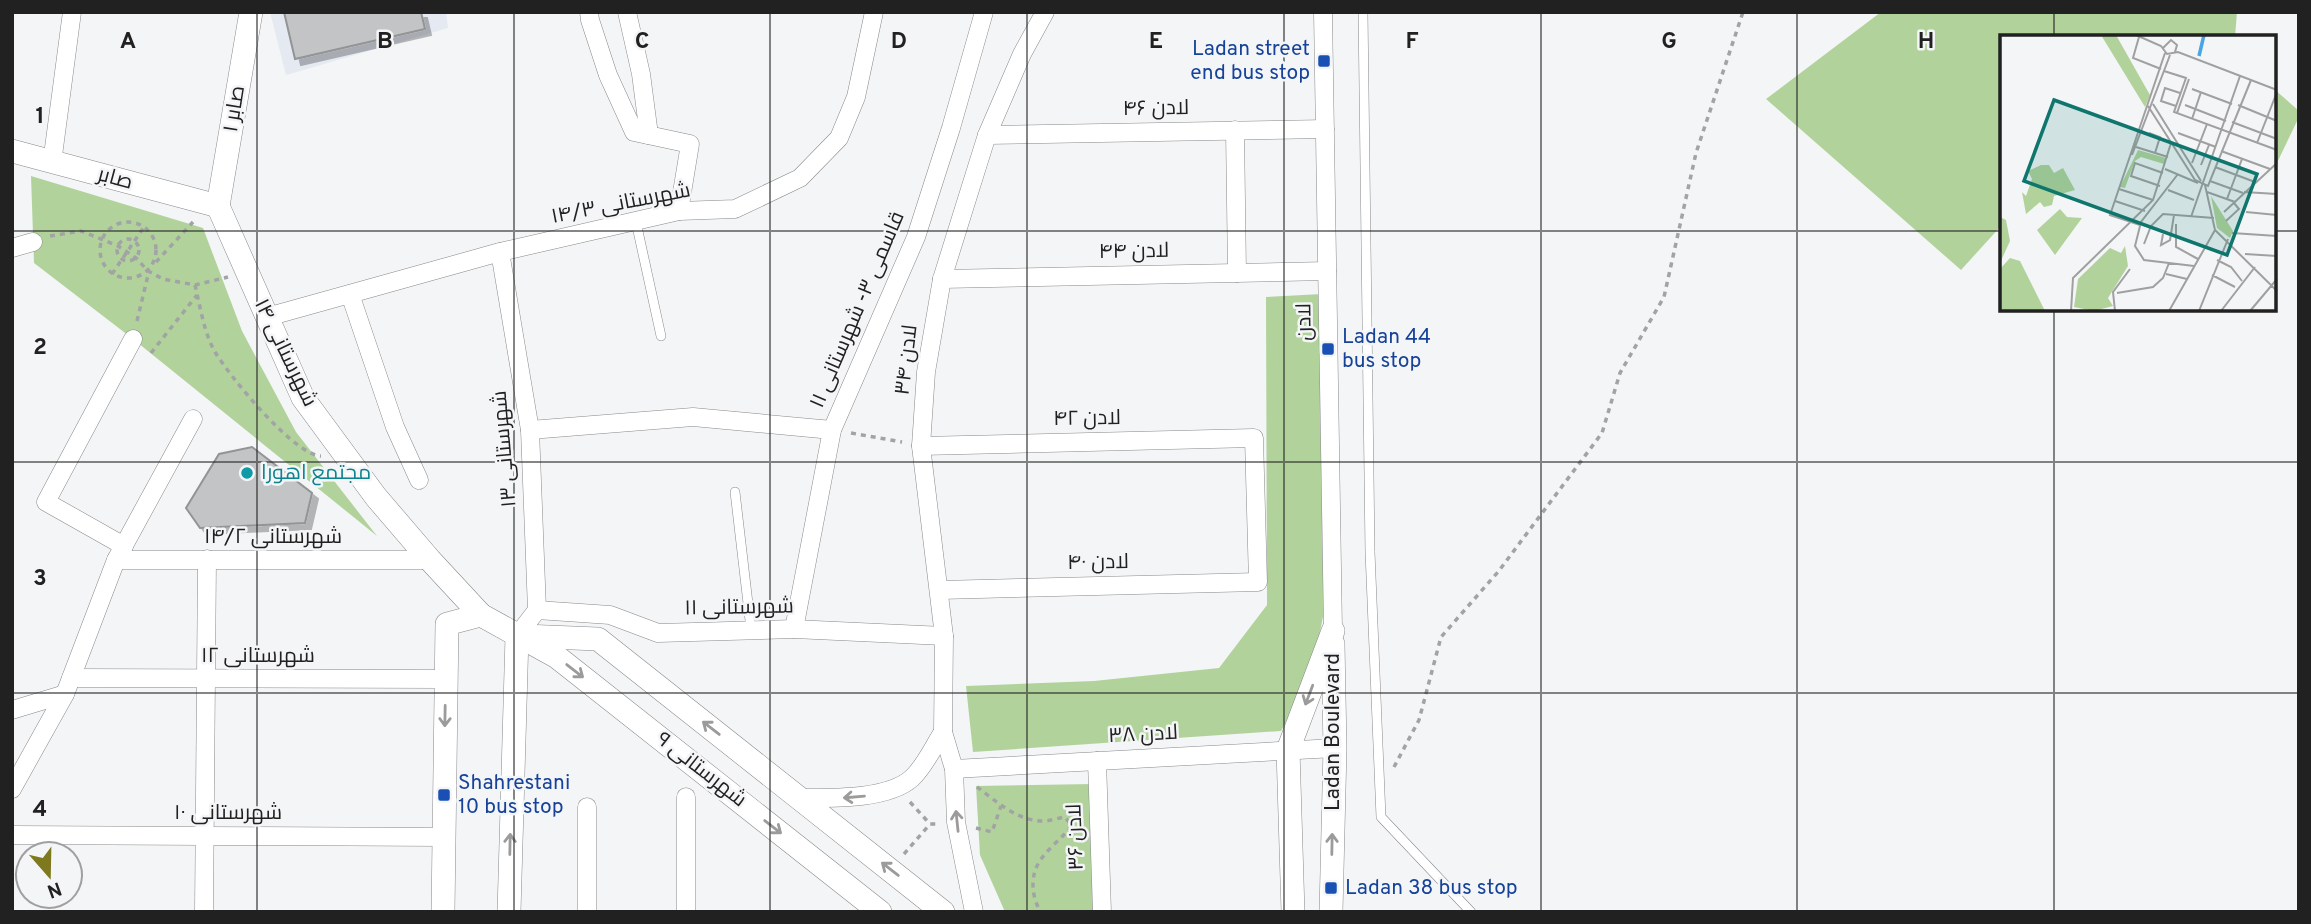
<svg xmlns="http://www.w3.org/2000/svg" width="2311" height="924" viewBox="0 0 2311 924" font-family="Overpass,Cairo,sans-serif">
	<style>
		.built { fill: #e5e9f2 }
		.green { fill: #b1d39b }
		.building { fill: #c3c4c5; stroke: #939496; stroke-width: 2; filter: url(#shadow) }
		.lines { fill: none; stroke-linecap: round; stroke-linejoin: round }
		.service-casing { stroke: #88898b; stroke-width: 10 }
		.minor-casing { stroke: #88898b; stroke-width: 19 }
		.tertiary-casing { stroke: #88898b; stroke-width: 24 }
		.path { stroke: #a2a3a4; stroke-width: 3.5; stroke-dasharray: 5 5; stroke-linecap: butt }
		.service { stroke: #fff; stroke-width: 9 }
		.minor { stroke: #fff; stroke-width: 18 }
		.tertiary { stroke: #fff; stroke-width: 23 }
		.oneway { stroke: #9b9b9b }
		.grid { fill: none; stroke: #212121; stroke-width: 2; stroke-opacity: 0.55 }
		.transit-dot { fill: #1a4fb4; stroke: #f4f5f7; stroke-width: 2.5 }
		.culture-dot { fill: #0f9aa8; stroke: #f4f5f7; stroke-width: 2.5 }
		.labels { text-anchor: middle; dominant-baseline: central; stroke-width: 5; stroke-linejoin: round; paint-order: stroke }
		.transit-label { font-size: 21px; fill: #164399; stroke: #f4f5f7; text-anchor: start }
		.street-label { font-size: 21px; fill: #212121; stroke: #f4f5f7 }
		.culture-label { font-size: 21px; fill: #0d838f; stroke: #f4f5f7; text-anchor: start }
		.inset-river { fill: none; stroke: #49a5e4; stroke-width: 3.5 }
		.inset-road { fill: none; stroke: #a0a0a1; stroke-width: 2 }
		.view { fill: #0f766e; fill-opacity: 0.15; stroke: #0f766e; stroke-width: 3.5 }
		.inset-edge { fill: none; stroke: #212121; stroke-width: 3.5 }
		.grid-label { font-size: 23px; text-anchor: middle; font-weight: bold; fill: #212121; stroke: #f4f5f7; stroke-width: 5; stroke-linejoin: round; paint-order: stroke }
	</style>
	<defs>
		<filter id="shadow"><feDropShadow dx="6" dy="6" stdDeviation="0" flood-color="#0004"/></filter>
	</defs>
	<rect width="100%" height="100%" fill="#f4f5f7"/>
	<polygon class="built" points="270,12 446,12 448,28 286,75"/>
	<g class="green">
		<polygon points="1881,12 2237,12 2235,37 2001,37 2001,226 1961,270 1766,99"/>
		<polygon points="2274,89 2299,111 2299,117 2274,169"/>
		<polygon points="31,176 203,228 242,331 296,432 377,536 133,339 34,263"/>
		<polygon points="1322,294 1328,591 1312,673 1281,731 973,752 966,686 1094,681 1219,668 1267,605 1266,297"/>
		<polygon points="1094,784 1097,912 1005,912 980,855 976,786"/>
	</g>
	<g class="building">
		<polygon points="284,12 421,12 425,29 295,59"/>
		<polygon points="252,447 312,493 305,523 200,528 186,508 219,454"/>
	</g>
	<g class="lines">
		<g class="service-casing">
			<g id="service">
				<polyline points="1363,12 1370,552 1381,817 1471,912"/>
				<polyline points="636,222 661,336"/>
				<polyline points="735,492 751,629"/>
			</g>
		</g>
		<g class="minor-casing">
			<g id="minor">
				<polyline points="589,12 590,20 608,75 634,132 690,144 679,211"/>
				<polyline points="627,12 641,74 649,135"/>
				<polyline points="1323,12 1333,631"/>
				<polyline points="1235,130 1237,273"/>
				<polyline points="987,135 1325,129"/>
				<polyline points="52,163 72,12"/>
				<polyline points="12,248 33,242"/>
				<polyline points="500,252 530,430 537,610 517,636"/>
				<polyline points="942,279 1327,271"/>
				<polyline points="350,294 395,427 419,480"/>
				<polyline points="267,317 500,252 679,211 735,209 800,178 839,138 856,97 874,12"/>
				<polyline points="530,430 693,417 832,430"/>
				<polyline points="921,446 1254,438 1258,582 940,590"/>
				<polyline points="124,546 46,502 133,339"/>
				<polyline points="116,560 430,560"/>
				<polyline points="537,610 610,615 658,633 794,629 944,636"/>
				<polyline points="794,629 832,430 916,237 951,128 984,12"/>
				<polyline points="71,678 446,679"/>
				<polyline points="12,710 65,694"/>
				<polyline points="1097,761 1102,912"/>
				<polyline points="954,769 1335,748"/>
				<polyline points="12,789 65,694 116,560 193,419"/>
				<polyline points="686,797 686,912"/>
				<path d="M 799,798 C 830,798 888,800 912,778 C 925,766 933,747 943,732"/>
				<polyline points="587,807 587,912"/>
				<polyline points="12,835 443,837"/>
				<polyline points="204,912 207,559"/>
				<polyline points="974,912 956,822 954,769 943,732 944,636 921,446 926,372 942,279 987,135 1022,54 1045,12"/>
			</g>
		</g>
		<g class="tertiary-casing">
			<g id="tertiary">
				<polyline points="12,151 218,206"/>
				<polyline points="218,206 303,398 376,497 430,560 481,615"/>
				<polyline points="218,206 251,12"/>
				<polyline points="523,636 598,639 943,912"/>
				<polyline points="443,912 447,624 481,615 557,657 880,912"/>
				<polyline points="509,912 517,636"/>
				<polyline points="1293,912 1288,750 1333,631"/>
				<polyline points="1331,912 1335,748 1333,644"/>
			</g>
		</g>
		<g class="path">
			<circle cx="128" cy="250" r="28"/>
			<polyline points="50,236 81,231 118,246 136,258 148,271 163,279 195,285 228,277"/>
			<circle cx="128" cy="250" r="11"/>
			<polyline points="156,262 193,222"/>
			<polyline points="112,274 144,227"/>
			<path d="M 195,285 C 200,306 204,333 215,352 C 230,377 294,455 321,456"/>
			<polyline points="137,321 149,271"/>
			<polyline points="151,353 197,295"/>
			<polyline points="851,433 902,442"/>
			<polyline points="1394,767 1419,720 1441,637 1498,572 1602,433 1620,373 1664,297 1696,153 1743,12"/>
			<path d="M 977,787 C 996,801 1017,821 1043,821 C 1050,821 1058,818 1065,817 L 1072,826 C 1063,837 1044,852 1038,864 C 1030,878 1032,899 1041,912"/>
			<polyline points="910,802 930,824 938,824"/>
			<polyline points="976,828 992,832 1001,806"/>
			<polyline points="904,854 930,824"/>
		</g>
		<use href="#service" class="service"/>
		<use href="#minor" class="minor"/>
		<use href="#tertiary" class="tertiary"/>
	</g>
	<defs><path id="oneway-shaft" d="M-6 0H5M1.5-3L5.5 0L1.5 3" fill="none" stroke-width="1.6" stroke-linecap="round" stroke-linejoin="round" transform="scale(1.75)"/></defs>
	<g class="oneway">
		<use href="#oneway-shaft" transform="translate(575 671) rotate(38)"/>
		<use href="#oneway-shaft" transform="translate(1309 695) rotate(111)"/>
		<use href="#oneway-shaft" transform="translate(445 716) rotate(91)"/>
		<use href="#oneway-shaft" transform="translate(711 728) rotate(-142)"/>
		<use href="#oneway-shaft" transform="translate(854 797) rotate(175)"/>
		<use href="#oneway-shaft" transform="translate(957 821) rotate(-96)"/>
		<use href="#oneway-shaft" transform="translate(773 827) rotate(38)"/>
		<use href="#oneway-shaft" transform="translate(510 844) rotate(-89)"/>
		<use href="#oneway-shaft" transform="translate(1332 844) rotate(-89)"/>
		<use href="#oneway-shaft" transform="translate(890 869) rotate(-142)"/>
	</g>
	<path class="grid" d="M 257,12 L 257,912M 514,12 L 514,912M 770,12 L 770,912M 1027,12 L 1027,912M 1284,12 L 1284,912M 1541,12 L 1541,912M 1797,12 L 1797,912M 2054,12 L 2054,37M 12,231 L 2001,231M 2274,231 L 2299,231M 2054,310 L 2054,912M 12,462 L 2299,462M 12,693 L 2299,693"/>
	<g class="transit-dot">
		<rect x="1317" y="54" width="14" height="14" rx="3.5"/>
		<rect x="1321" y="342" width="14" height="14" rx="3.5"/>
		<rect x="437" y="788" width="14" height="14" rx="3.5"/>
		<rect x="1324" y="881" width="14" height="14" rx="3.5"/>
	</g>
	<circle class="culture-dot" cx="247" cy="473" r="7"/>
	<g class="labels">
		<g class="transit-label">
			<text x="1310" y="49" text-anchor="end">Ladan street<tspan x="1310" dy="24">end bus stop</tspan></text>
			<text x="1342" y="337">Ladan 44<tspan x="1342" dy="24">bus stop</tspan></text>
			<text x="458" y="783">Shahrestani<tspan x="458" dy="24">10 bus stop</tspan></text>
			<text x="1345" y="888">Ladan 38 bus stop</text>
		</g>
		<g class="street-label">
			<text transform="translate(235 109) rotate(-81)">صابر ۱</text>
			<text transform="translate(1156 109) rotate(-1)">لادن ۴۶</text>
			<text transform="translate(115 179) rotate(15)">صابر</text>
			<text transform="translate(621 204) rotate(-11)">شهرستانی ۱۴/۳</text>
			<text transform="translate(1134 252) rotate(-1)">لادن ۴۴</text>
			<text transform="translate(858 310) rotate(-67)">قاسمی ۳- شهرستانی ۱۱</text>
			<text transform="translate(1305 322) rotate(-91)">لادن</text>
			<text transform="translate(285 353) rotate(64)">شهرستانی ۱۴</text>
			<text transform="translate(907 360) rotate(-83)">لادن ۳۴</text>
			<text transform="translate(1087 419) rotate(-1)">لادن ۴۲</text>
			<text transform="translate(505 449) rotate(-95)">شهرستانی ۱۳</text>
			<text x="273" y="537">شهرستانی ۱۴/۲</text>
			<text transform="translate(1098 563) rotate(-1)">لادن ۴۰</text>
			<text transform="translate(739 608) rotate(-1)">شهرستانی ۱۱</text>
			<text x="258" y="656">شهرستانی ۱۲</text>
			<text transform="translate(1333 732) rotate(-90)">Ladan Boulevard</text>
			<text transform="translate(1143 735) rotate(-3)">لادن ۳۸</text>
			<text transform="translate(701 770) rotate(38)">شهرستانی ۹</text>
			<text x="228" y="813">شهرستانی ۱۰</text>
			<text transform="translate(1076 837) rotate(-92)">لادن ۳۶</text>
		</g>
		<g class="culture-label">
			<text x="261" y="473">مجتمع اهورا</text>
		</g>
	</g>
	<g transform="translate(2000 35)">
		<rect width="276" height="276" fill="#f4f5f7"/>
		<path d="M 101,0 L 116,0 L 150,60 L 145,72 ZM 138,115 L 166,123 L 164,129 L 141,122 L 135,126 L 125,153 L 120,152 ZM 41,130 L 49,130 L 54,138 L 63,133 L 75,155 L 54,161 L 52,170 L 44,172 L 40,167 L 26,179 L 22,157 L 26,161 L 32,144 L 28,136 ZM 211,161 L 233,196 L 230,203 L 217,193 ZM 60,174 L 67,182 L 82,183 L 55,220 L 37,195 ZM 0,182 L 6,185 L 10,206 L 0,228 ZM 125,211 L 128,231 L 108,263 L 113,271 L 94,276 L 74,272 L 78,244 L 110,213 L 121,218 ZM 10,223 L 20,226 L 45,276 L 0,276 L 0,234 Z" fill="#b1d39b"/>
		<path class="inset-river" d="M 199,21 L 204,0"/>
		<path class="inset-road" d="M 136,0 L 161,11 L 167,19 L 178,17 L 277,55M 139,2 L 133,23 L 161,34M 163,13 L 171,5 L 177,10 L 175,17M 164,36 L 186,43 L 174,77 L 277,115M 192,54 L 232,69M 153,69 L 201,146M 185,70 L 226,86M 238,70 L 277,86M 148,71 L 195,145 L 208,151 L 251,45M 176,71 L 161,66 L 165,53 L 180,58M 177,78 L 189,44M 192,84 L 201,57M 232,87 L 277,104M 149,98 L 160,102 L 155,118M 178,98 L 216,112M 257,108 L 277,57M 136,112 L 168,122M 221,116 L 270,134M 132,120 L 170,20M 192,128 L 207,89M 201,130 L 209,110M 215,132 L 255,147M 165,134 L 198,148M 178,139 L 141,187 L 135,211 L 144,225 L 194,231M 210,146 L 243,158M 205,150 L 215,195M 160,151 L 131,141 L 135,128 L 163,138M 119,154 L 153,165M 168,155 L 194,165M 207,157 L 235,167M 244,157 L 277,159M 227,164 L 242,124M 115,166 L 145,176M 224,177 L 277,128M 246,177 L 277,180M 191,182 L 240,41M 226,186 L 239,174 L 234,168M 176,189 L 176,212 L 198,224M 140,190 L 110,180 L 165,18M 215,195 L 277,256M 232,198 L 277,201M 163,199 L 161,210 L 170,205 L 174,180M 144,209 L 151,191 L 163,179 L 214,183M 245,219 L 277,221M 217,225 L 231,232 L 242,246M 166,239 L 187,244M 212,240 L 235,252M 117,258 L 153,252 L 163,243 L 169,228M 71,276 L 73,243 L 153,165 L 171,108M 115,276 L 113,257 L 130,234M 169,276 L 215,195M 199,276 L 228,204M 221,276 L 255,232M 250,276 L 277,244"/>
		<path class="view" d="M 54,65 L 257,139 L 227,220 L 24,146 Z"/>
		<rect width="276" height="276" class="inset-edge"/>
	</g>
	<g class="grid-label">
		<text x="128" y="48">A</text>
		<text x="385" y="48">B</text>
		<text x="642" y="48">C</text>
		<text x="899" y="48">D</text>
		<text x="1156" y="48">E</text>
		<text x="1412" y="48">F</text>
		<text x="1669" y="48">G</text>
		<text x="1926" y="48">H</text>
		<text x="40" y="123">1</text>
		<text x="40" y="354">2</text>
		<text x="40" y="585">3</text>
		<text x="40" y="816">4</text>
	</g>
	<rect width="2311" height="924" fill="none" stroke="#212121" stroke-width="28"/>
	<g transform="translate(49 875) rotate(160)"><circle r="33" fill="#f4f5f7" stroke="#a0a0a1" stroke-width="2"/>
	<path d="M0-5L12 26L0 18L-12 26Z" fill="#7e781e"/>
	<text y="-10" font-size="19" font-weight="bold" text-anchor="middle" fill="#212121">N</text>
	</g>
</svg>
